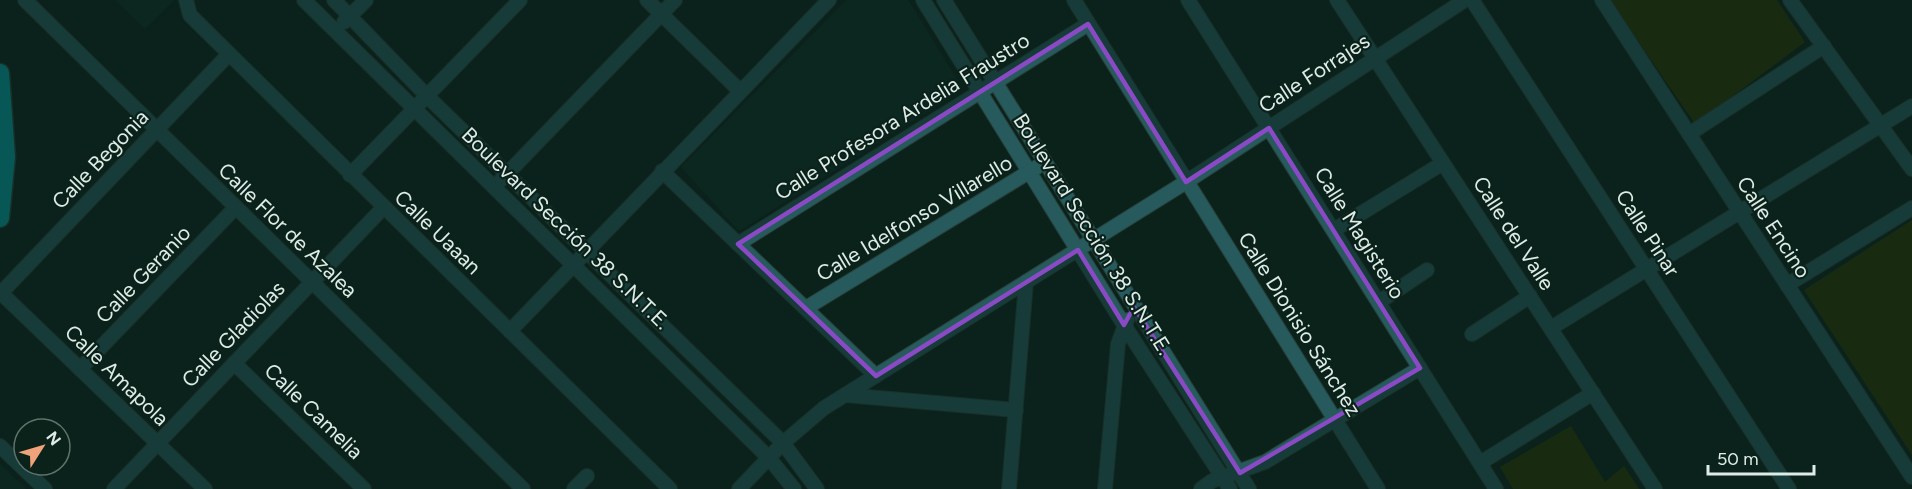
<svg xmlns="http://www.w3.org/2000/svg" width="1912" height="489" viewBox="0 0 1912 489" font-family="Figtree,sans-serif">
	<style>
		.built { fill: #0d2e26 }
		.green { fill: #293505 }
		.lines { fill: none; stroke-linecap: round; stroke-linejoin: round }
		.minor-casing { stroke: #293e38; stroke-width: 16 }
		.major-casing { stroke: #293e38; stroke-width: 21 }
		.minor { stroke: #265a5c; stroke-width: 14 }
		.major { stroke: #00989c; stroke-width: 18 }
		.marked { fill: none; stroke: #8a49c5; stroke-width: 4.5; stroke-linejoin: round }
		.labels { text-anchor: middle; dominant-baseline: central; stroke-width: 4.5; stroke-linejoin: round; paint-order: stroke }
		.street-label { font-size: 21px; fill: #deece7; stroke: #0b221b }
	</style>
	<rect width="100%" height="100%" fill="#0b221b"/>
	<g class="built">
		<polygon points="115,0 174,0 145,29"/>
		<polygon points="847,0 908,0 963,89 739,231 681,167"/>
		<polygon points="0,464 26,489 0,489"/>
	</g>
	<g class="green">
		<polygon points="1610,0 1777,0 1805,42 1695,124"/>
		<polygon points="1912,220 1912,455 1804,290"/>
		<polygon points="1571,426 1605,482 1624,466 1639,489 1513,489 1500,467"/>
	</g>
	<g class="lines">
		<g class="minor-casing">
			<g id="minor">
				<polyline points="25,0 523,489"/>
				<polyline points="186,0 190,15 670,489"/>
				<polyline points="304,0 769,458 794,489"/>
				<polyline points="334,0 427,96 783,443 817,489"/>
				<polyline points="647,0 740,91"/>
				<polyline points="923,0 1124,325 1230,489"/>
				<polyline points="944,0 1249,489"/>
				<polyline points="1074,0 1378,489"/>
				<polyline points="1188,0 1496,489"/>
				<polyline points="1337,0 1655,489"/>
				<polyline points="1472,0 1789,489"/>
				<polyline points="1602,0 1912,477"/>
				<polyline points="1790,0 1912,169"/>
				<polyline points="344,22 366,0"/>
				<polyline points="1689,134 1824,46"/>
				<polyline points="662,171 876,376"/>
				<polyline points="350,175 520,0"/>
				<polyline points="501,180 675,0"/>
				<polyline points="1334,230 1443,163"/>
				<polyline points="738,244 1088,24"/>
				<polyline points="1787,285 1912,208"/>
				<polyline points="0,292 205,489"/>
				<polyline points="1,293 229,54"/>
				<polyline points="1379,302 1427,270"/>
				<polyline points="806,308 1037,167"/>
				<polyline points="1551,328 1912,106"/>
				<polyline points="510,331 829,0"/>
				<polyline points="1472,334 1530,296"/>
				<polyline points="234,363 364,489"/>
				<polyline points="80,369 235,208"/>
				<polyline points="845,395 1016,410"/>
				<polyline points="0,446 45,489"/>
				<polyline points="1480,463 1593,393"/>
				<polyline points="114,489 383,208"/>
				<polyline points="574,489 587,476"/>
				<polyline points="739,489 783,443 824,408 1186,182 1465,0"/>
				<polyline points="1009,489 1026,282"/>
				<polyline points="1105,489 1118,344 1127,320"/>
				<polyline points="1201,489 1212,481 1265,462 1420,368"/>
			</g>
		</g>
		<g class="major-casing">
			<polyline id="major" points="0,73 6,157 0,218"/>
		</g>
		<use href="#minor" class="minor"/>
		<use href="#major" class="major"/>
	</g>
	<path d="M0 0H1912V489H0ZM 1088,24 L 1186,182 L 1269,128 L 1420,368 L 1240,473 L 1134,307 L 1124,325 L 1078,250 L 876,376 L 738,244 Z" fill="#0b221b" fill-opacity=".55" fill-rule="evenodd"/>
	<path class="marked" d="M 1088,24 L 1186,182 L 1269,128 L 1420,368 L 1240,473 L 1134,307 L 1124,325 L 1078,250 L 876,376 L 738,244 Z"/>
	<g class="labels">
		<g class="street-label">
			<text transform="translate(1314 73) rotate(-33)">Calle Forrajes</text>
			<text transform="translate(902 116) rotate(-32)">Calle Profesora Ardelia Fraustro</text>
			<text transform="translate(100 159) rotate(-46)">Calle Begonia</text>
			<text transform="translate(914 218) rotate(-31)">Calle Idelfonso Villarello</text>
			<text transform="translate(1774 227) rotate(57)">Calle Encino</text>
			<text transform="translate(566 228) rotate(44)">Boulevard Sección 38 S.N.T.E.</text>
			<text transform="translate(288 230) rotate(44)">Calle Flor de Azalea</text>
			<text transform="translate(438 232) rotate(44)">Calle Uaaan</text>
			<text transform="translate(1360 233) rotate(58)">Calle Magisterio</text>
			<text transform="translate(1514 233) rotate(57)">Calle del Valle</text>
			<text transform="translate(1648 233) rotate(57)">Calle Pinar</text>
			<text transform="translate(1093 234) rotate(58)">Boulevard Sección 38 S.N.T.E.</text>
			<text transform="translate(143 274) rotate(-46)">Calle Geranio</text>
			<text transform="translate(1300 324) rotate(58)">Calle Dionisio Sánchez</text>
			<text transform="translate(233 334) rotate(-46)">Calle Gladiolas</text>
			<text transform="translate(117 375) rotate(44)">Calle Amapola</text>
			<text transform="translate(314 411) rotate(44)">Calle Camelia</text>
		</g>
	</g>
	<g transform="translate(42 447) rotate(53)"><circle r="28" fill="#0b221b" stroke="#5f736d" stroke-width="1.5"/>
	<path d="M0-4.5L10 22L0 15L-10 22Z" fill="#f0a27a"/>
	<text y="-9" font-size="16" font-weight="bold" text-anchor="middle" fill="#deece7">N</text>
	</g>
	<path d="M1708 465v9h106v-9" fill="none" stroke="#deece7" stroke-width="3"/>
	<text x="1717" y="465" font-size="18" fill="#deece7" stroke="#0b221b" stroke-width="4.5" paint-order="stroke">50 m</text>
</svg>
